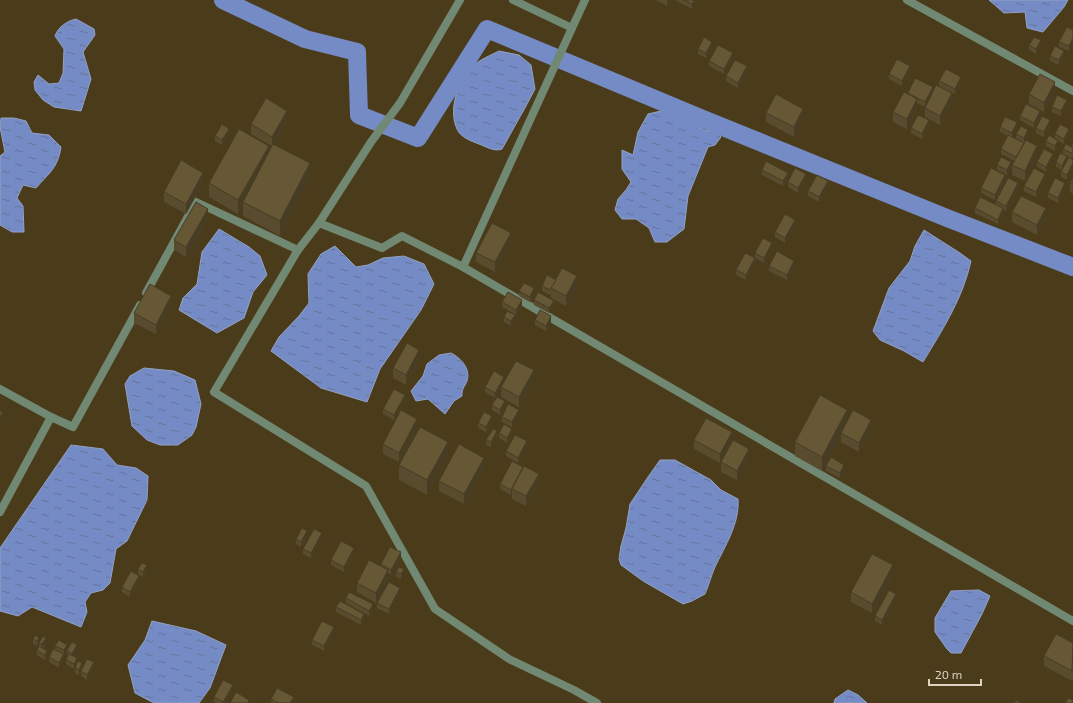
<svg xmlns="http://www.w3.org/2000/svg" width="1073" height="703" viewBox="0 0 1073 703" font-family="'Exo 2',sans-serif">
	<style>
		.water { fill: url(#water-ripples); stroke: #94a1c4 }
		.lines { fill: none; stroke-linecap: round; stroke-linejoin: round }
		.canal { stroke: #758bc5; stroke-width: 18 }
		.street { stroke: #718873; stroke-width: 8 }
		.wall { fill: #584b2e }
		.shaded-wall { fill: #473d25 }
		.building { fill: #665735; stroke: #473d25 }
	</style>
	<defs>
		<pattern id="water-ripples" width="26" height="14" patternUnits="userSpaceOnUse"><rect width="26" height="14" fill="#758bc5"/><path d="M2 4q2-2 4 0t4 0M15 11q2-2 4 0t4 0" fill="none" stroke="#66749b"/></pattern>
	</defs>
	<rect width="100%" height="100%" fill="#4a3c1b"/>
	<g class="water">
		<polygon points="989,0 1068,0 1064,7 1043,32 1027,28 1025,12 1004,13"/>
		<path d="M 76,19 L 94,29 L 95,35 L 83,52 L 91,79 L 81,111 L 54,107 L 43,100 L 35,90 L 34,82 L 38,75 L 49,84 L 59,83 L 63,73 L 64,49 L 55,36 C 58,27 67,21 76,19 Z"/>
		<path d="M 499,51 L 519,55 L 531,65 L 535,89 L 526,106 L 502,149 C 494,152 487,147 479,144 C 471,141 460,137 457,129 C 449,112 456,88 466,73 C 474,62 487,57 499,51 Z"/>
		<polygon points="661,111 687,120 704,130 716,132 721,137 715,145 708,147 688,196 684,229 667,242 655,242 649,228 636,219 622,219 615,210 618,199 626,190 631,182 622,169 622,150 633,155 638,132 648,114"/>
		<path d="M 1,118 L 14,118 L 26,121 L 32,133 L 49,135 L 61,147 C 58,168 49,173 36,188 L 23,185 L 17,198 L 23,206 L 24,232 L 12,232 L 0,225 L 0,156 L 5,152 L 0,127 Z"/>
		<polygon points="219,229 249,247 260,256 267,275 253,292 244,318 217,333 179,310 183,298 197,284 202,252"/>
		<path d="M 924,230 L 960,253 L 971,261 C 963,298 943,329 923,362 L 904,351 L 880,340 L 873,331 L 889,288 L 910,261 L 915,246 Z"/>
		<polygon points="335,246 356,267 368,265 383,258 404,256 424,264 434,284 421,310 380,369 367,402 321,388 271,351 279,337 299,316 309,303 308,274 321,254"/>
		<path d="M 451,353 C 461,358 471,369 467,381 C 464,388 462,388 462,396 L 454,401 L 445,414 L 428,399 L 416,401 L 411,391 L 423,376 L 427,364 L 439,355 Z"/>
		<polygon points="144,368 174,371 195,380 201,404 196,427 192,435 178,445 160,445 147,440 132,426 125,384 130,376"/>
		<polygon points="71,445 103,449 117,465 136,468 148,476 147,500 127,541 116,549 110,583 103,590 91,593 85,602 87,612 81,627 32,607 18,616 0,611 0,548"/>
		<path d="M 660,460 L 675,460 L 711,480 L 721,490 L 738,499 C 740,523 725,546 715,567 C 711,576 709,585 705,594 L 692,601 L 683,604 L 643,581 L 621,565 L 619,559 L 621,546 L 626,528 L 630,504 L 648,477 Z"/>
		<polygon points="979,590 990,596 982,614 961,653 951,653 947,649 935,632 935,618 951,591"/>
		<polygon points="152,621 196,631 226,645 210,688 199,703 154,703 135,693 128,665 145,640"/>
		<polygon points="848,690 858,695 867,703 834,703 835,699"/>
	</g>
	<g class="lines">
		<polyline class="canal" points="223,0 305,39 357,52 359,115 418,138 487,29 703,119 947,218 1073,267"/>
		<g class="street">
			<polyline points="513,0 572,28 585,0"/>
			<polyline points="907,0 1073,91"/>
			<polyline points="572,28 463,267 402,236 382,248 319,223 298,250 214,392 366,486 435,609 509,659 574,690 597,703"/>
			<polyline points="319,223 371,142 400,103 460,0"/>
			<polyline points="463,267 1073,621"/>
			<polyline points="146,293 196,202 298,250"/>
			<polyline points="0,389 51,417 73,427 140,305"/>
			<polyline points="0,512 51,417"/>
		</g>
	</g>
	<g class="wall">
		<polygon points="656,0 670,0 667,6"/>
		<polygon points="675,0 697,0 692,9"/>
		<polygon points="1073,30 1069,51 1059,47 1059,42"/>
		<polygon points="1029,45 1041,45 1036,54 1029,50"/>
		<polygon points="712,46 706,58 698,54 698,49"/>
		<polygon points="1050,56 1064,56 1059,65 1050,61"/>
		<polygon points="733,58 724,74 709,66 709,61"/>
		<polygon points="747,71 738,88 726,81 726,76"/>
		<polygon points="910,71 902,86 889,79 889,74"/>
		<polygon points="939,81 961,82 955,94 939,86"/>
		<polygon points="1055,91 1044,112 1029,104 1029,94"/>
		<polygon points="933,92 952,103 940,125 925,117 925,107 917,103 917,109 907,129 893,122 893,112 908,94 908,93"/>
		<polygon points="1067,105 1061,116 1052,112 1052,107"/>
		<polygon points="766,113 803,118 794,137 766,122"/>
		<polygon points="1020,116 1040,116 1034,128 1020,120"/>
		<polygon points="287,121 272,146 251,134 251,124"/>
		<polygon points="929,125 922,139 911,133 911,128"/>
		<polygon points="1050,125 1044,137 1036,133 1036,128"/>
		<polygon points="1000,127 1017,127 1012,137 1016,139 1016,134 1028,135 1026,140 1037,156 1025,181 1012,175 1012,165 1015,161 1001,154 1001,149 1008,136 1000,132"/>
		<polygon points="229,134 222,145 215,141 215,136"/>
		<polygon points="1055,134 1069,134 1064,144 1058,141 1058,145 1055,151 1046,146 1046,141 1055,139"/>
		<polygon points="1073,143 1073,156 1072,158 1063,154 1063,149 1072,147 1072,145"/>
		<polygon points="269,152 310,178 280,236 243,216 243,206 238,214 209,197 209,183"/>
		<polygon points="1067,156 1067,180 1061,177 1061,172 1062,170 1056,167 1056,162"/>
		<polygon points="1053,159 1046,172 1037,167 1037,162"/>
		<polygon points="997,165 1011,167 1007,175 997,170"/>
		<polygon points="762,170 788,178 783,186 762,175"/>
		<polygon points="1073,177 1073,194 1070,192 1070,183"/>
		<polygon points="806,179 798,193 788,187 788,182"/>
		<polygon points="1045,179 1036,197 1024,191 1024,186"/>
		<polygon points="1005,180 995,200 981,193 981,188"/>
		<polygon points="203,183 186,214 164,202 164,192"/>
		<polygon points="828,186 819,202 808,196 808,191"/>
		<polygon points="1018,188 1006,211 1003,209 1003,213 998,224 975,213 975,208 996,205 996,201"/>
		<polygon points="1065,188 1058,203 1048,198 1048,193"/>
		<polygon points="1012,212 1046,218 1037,235 1012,222"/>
		<polygon points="208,219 186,257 174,250 174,240"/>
		<polygon points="795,225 785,243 775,237 775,232"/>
		<polygon points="511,243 495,272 476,262 476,253"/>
		<polygon points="772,248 764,263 755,258 755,263 746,280 736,275 736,270 755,258 755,253"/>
		<polygon points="769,266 794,266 787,280 769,271"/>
		<polygon points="556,280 577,286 566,306 551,298 551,294 550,295 542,291 542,286"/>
		<polygon points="519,291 534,293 530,302 519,296"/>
		<polygon points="534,300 554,306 549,313 534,305"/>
		<polygon points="502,302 522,305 516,315 502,307"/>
		<polygon points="171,305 156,334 134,323 134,313"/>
		<polygon points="504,317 515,320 511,326 504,322"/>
		<polygon points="535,320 551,321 546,331 535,325"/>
		<polygon points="419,360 406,385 393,378 393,368"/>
		<polygon points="534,380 519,407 501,397 501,387"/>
		<polygon points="504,382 495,398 485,392 485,387"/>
		<polygon points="405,400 394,420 383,414 383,409"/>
		<polygon points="492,405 505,406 500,415 492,410"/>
		<polygon points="519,415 512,427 502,422 502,417"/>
		<polygon points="492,421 486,432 478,428 478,423"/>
		<polygon points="847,421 871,429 859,452 841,442 841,436 822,471 795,456 795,442"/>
		<polygon points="417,429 399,462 383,454 383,444"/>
		<polygon points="499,433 512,434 507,443 499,438"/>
		<polygon points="497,436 491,447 486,445 486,440"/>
		<polygon points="694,440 732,441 720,463 694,449"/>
		<polygon points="527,446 518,463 506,456 506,451"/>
		<polygon points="448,456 427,495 399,480 399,465"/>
		<polygon points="749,459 737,480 721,472 721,462"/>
		<polygon points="826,466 844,470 840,478 826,471"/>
		<polygon points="484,468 464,504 439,491 439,481"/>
		<polygon points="523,468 539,483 526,506 512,499 512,492 511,495 500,489 500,484"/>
		<polygon points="307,536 301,547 296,544 296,539"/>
		<polygon points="322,538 311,558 303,554 303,549"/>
		<polygon points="354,553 344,572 331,565 331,560"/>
		<polygon points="401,557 391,575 388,573 388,580 376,603 357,592 357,583 381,566 381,564"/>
		<polygon points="138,569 147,570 143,577 138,574"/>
		<polygon points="396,572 404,574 401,579 396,577"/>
		<polygon points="893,575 872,613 851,602 851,592"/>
		<polygon points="139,581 130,597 122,592 122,587"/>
		<polygon points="400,593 389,614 377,608 377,603"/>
		<polygon points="346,598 373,609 369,616 346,603"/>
		<polygon points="896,599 882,625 875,621 875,616"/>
		<polygon points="336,607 364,619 361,625 336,612"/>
		<polygon points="334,632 324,651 312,645 312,640"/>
		<polygon points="39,638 37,646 33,644 33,639"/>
		<polygon points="39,643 46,643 43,649 47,656 45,660 37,655 37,650 39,647"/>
		<polygon points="1073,643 1073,680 1072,681 1044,666 1044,656"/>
		<polygon points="55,646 67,650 64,655 64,659 59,668 49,662 49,657 55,650"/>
		<polygon points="67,650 77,650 74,656 77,663 74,669 66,664 66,659 68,656 67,655"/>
		<polygon points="94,667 87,680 81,676 81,671 79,675 75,673 75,668"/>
		<polygon points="233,690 225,703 216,703 214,702 214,697"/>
		<polygon points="271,699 294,702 293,703 271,703"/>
	</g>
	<g class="shaded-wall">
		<polygon points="667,0 670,0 667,6"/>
		<polygon points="694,0 697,0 692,9 692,4"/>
		<polygon points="1073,38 1073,43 1069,51 1069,46"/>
		<polygon points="1041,40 1041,45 1036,54 1036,49"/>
		<polygon points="712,42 712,46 706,58 706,53"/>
		<polygon points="1064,51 1064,56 1059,65 1059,60"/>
		<polygon points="733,53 733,58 724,74 724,69"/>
		<polygon points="747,66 747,71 738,88 738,83"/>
		<polygon points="910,66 910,71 902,86 902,81"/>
		<polygon points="961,77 961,82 955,94 955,89"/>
		<polygon points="1055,82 1055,91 1044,112 1044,103"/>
		<polygon points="933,87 933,92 925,107 925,102"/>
		<polygon points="952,93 952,103 940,125 940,116"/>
		<polygon points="917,99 917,109 907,129 907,119"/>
		<polygon points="1067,100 1067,105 1061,116 1061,111"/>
		<polygon points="803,109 803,118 794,137 794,127"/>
		<polygon points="287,111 287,121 272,146 272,137"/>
		<polygon points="1040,111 1040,116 1034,128 1034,123"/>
		<polygon points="929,120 929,125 922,139 922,134"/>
		<polygon points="1050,120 1050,125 1044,137 1044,132"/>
		<polygon points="1017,122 1017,127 1012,138 1012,133"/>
		<polygon points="229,129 229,134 222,145 222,140"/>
		<polygon points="1069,129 1069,134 1064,144 1064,139"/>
		<polygon points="1028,130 1028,135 1024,143 1024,138"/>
		<polygon points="1058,141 1058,145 1055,151 1055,146"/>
		<polygon points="269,146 269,161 243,202 243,206 238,214 238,200"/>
		<polygon points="1037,146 1037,156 1025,181 1025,171"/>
		<polygon points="1053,154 1053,159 1046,172 1046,167"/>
		<polygon points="1067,156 1067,161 1062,171 1062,166"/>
		<polygon points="1011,162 1011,167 1007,175 1007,170"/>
		<polygon points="310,163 310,178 280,236 280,221"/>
		<polygon points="1073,163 1073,168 1067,180 1067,175"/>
		<polygon points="203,173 203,183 186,214 186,204"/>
		<polygon points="788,173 788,178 783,186 783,181"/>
		<polygon points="806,174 806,179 798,193 798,188"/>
		<polygon points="1045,174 1045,179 1036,197 1036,192"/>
		<polygon points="1005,175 1005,180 995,200 995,195"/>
		<polygon points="828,181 828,186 819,202 819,197"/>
		<polygon points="1018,183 1018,188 1006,211 1006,206"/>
		<polygon points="1065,183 1065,188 1058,203 1058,198"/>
		<polygon points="1003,208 1003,213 998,224 998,220"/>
		<polygon points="1046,208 1046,218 1037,235 1037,225"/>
		<polygon points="208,209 208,219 186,257 186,247"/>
		<polygon points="795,220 795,225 785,243 785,238"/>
		<polygon points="511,233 511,243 495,272 495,262"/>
		<polygon points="772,243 772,248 764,263 764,258"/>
		<polygon points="755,258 755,263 746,280 746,275"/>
		<polygon points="794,261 794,266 787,280 787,275"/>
		<polygon points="577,276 577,286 566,306 566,296"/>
		<polygon points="534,288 534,293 530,302 530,297"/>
		<polygon points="171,296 171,305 156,334 156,325"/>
		<polygon points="522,300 522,305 516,315 516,310"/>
		<polygon points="554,301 554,306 549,313 549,308"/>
		<polygon points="515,315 515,320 511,326 511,321"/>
		<polygon points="551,316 551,321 546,331 546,326"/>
		<polygon points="419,350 419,360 406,385 406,375"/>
		<polygon points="534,370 534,380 519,407 519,397"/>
		<polygon points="504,377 504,382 495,398 495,393"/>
		<polygon points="405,395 405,400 394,420 394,415"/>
		<polygon points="505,401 505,406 500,415 500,410"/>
		<polygon points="519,410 519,415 512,427 512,422"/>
		<polygon points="847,410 847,424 841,433 841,436 822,471 822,457"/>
		<polygon points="3,412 3,417 0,424 0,419"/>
		<polygon points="492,416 492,421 486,432 486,427"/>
		<polygon points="417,419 417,429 399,462 399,453"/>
		<polygon points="871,420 871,429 859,452 859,443"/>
		<polygon points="512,429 512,434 507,443 507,438"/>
		<polygon points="497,431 497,436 491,447 491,442"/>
		<polygon points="732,432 732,441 720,463 720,454"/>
		<polygon points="527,441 527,446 518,463 518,458"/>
		<polygon points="448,442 448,456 427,495 427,480"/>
		<polygon points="749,449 749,459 737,480 737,471"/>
		<polygon points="484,458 484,468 464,504 464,494"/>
		<polygon points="844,465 844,470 840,478 840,473"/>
		<polygon points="523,467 523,472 512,489 512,492 511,495 511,490"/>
		<polygon points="539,474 539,483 526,506 526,496"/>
		<polygon points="307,531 307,536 301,547 301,542"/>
		<polygon points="322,533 322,538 311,558 311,553"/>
		<polygon points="354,548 354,553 344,572 344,567"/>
		<polygon points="401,552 401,557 391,575 391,570"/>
		<polygon points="147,565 147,570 143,577 143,572"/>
		<polygon points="893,565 893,575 872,613 872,604"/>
		<polygon points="404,569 404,574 401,579 401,574"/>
		<polygon points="388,570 388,580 376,603 376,593"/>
		<polygon points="139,576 139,581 130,597 130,592"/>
		<polygon points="400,588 400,593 389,614 389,609"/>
		<polygon points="896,594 896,599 882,625 882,620"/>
		<polygon points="373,604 373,609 369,616 369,611"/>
		<polygon points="364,614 364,619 361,625 361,620"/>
		<polygon points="334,627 334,632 324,651 324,646"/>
		<polygon points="39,638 39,642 37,646 37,641"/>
		<polygon points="46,638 46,643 42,649 42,644"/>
		<polygon points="67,645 67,650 64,655 64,659 59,668 59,663 64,654 64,650"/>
		<polygon points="77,645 77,650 72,659 72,654"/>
		<polygon points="47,651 47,656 45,660 45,655"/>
		<polygon points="77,658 77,663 74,669 74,664"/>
		<polygon points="94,662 94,667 87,680 87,675"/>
		<polygon points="82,663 82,668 79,675 79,670"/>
		<polygon points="233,685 233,690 225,703 223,703"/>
		<polygon points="294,697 293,703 290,703"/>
	</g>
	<g class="building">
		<polygon points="684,0 694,0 692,4"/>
		<polygon points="1067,27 1073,30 1073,38 1069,46 1059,42"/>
		<polygon points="704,37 712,42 706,53 698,49"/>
		<polygon points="1034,37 1041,40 1036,49 1029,45"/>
		<polygon points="718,45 733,53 724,69 709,61"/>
		<polygon points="1055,46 1064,51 1059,60 1050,56"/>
		<polygon points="897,59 910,66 902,81 889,74"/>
		<polygon points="735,60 747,66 738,83 726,76"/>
		<polygon points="946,69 961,77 955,89 939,81"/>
		<polygon points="1040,74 1055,82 1044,103 1029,94"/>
		<polygon points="915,78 933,87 925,102 908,93"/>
		<polygon points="936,85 952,93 940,116 925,108"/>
		<polygon points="904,92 917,99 907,119 893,112"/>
		<polygon points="776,94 803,109 794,127 766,113"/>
		<polygon points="1057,95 1067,100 1061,111 1052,107"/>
		<polygon points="266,98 287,111 272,137 251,124"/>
		<polygon points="1026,104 1040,111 1034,123 1020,116"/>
		<polygon points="918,115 929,120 922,134 911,128"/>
		<polygon points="1042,116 1050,120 1044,132 1036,128"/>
		<polygon points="1005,117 1017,122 1012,133 1000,127"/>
		<polygon points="222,124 229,129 222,140 215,136"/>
		<polygon points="1060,124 1069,129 1064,139 1055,134"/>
		<polygon points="1021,126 1028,130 1024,138 1016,134"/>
		<polygon points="239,129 269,146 238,200 209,183"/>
		<polygon points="1008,135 1024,143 1016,157 1001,149"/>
		<polygon points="1049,135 1058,141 1055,146 1046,141"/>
		<polygon points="1026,140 1037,146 1025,171 1012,165"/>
		<polygon points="273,144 310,163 280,221 243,202"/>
		<polygon points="1066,144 1073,148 1073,151 1072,153 1063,149"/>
		<polygon points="1044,149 1053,154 1046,167 1037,162"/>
		<polygon points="1060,153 1067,156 1062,166 1056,162"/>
		<polygon points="1001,157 1011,162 1007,170 997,165"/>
		<polygon points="1069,157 1073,160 1073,163 1067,175 1061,172"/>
		<polygon points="181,160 203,173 186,204 164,192"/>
		<polygon points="766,161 788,173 783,181 762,170"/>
		<polygon points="795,168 806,174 798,188 788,182"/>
		<polygon points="991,168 1005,175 995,195 981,188"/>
		<polygon points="1034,168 1045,174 1036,192 1024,186"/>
		<polygon points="817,175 828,181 819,197 808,191"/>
		<polygon points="1073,177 1073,184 1070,183"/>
		<polygon points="1008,178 1018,183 1006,206 996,201"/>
		<polygon points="1055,178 1065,183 1058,198 1048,193"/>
		<polygon points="1021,196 1046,208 1037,225 1012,212"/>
		<polygon points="980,197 1003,208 998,220 975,208"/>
		<polygon points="196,202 208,209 186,247 174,240"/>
		<polygon points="785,214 795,220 785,238 775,232"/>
		<polygon points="492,223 511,233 495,262 476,253"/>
		<polygon points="763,238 772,243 764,258 755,253"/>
		<polygon points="777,251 794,261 787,275 769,266"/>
		<polygon points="745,253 755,258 746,275 736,270"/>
		<polygon points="562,268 577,276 566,296 551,288"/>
		<polygon points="547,275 556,280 550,290 542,286"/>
		<polygon points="524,283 534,288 530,297 519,291"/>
		<polygon points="150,284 171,296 156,325 134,313"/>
		<polygon points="508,292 522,300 516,310 502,302"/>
		<polygon points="538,292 554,301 549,308 534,300"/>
		<polygon points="540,310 551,316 546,326 535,320"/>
		<polygon points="507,311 515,315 511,321 504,317"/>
		<polygon points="407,343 419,350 406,375 393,368"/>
		<polygon points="516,361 534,370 519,397 501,387"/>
		<polygon points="494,371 504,377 495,393 485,387"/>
		<polygon points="394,389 405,395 394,415 383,409"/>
		<polygon points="820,395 847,410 822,457 795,442"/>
		<polygon points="497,397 505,401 500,410 492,405"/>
		<polygon points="508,404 519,410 512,422 502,417"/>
		<polygon points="0,410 3,412 0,419"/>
		<polygon points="401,410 417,419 399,453 383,444"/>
		<polygon points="853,410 871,420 859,443 841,433"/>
		<polygon points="484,412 492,416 486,427 478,423"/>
		<polygon points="706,418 732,432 720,454 694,440"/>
		<polygon points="504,424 512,429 507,438 499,433"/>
		<polygon points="420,427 448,442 427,480 399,465"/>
		<polygon points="493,429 497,431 491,442 486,440"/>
		<polygon points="515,435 527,441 518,458 506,451"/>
		<polygon points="733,440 749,449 737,471 721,462"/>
		<polygon points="459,444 484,458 464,494 439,481"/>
		<polygon points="831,457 844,465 840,473 826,466"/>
		<polygon points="512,461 523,467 511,490 500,484"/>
		<polygon points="524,466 539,474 526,496 512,489"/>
		<polygon points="302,528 307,531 301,542 296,539"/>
		<polygon points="314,529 322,533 311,553 303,549"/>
		<polygon points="341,541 354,548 344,567 331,560"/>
		<polygon points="390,547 401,552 391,570 381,564"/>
		<polygon points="872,554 893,565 872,604 851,592"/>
		<polygon points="369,560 388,570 376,593 357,583"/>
		<polygon points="142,563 147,565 143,572 138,569"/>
		<polygon points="399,567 404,569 401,574 396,572"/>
		<polygon points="131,571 139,576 130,592 122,587"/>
		<polygon points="389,582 400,588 389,609 377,603"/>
		<polygon points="889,590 896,594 882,620 875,616"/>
		<polygon points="349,592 373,604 369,611 346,598"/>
		<polygon points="340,601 364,614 361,620 336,607"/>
		<polygon points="322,621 334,627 324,646 312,640"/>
		<polygon points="1056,634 1073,643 1072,671 1044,656"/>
		<polygon points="35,635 39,638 37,641 33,639"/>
		<polygon points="43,636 46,638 42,644 39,643"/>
		<polygon points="59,640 67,645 64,650 55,646"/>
		<polygon points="72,642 77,645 72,654 67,650"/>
		<polygon points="39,646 47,651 45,655 37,650"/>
		<polygon points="53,649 64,654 59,663 49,657"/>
		<polygon points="69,654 77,658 74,664 66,659"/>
		<polygon points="87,659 94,662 87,675 81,671"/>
		<polygon points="78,661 82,663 79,670 75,668"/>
		<polygon points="223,680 233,685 223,702 214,697"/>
		<polygon points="277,688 294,697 290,703 279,703 271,699"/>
		<polygon points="236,692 249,700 248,703 230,703"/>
		<polygon points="1068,698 1073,700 1073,703 1065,703"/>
		<polygon points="1016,700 1022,703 1014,703"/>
	</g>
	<path d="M929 679v6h52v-6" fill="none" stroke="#ddd5c2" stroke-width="2"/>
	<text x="935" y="679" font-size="12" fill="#ddd5c2" stroke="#4a3c1b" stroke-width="3" paint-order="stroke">20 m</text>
</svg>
